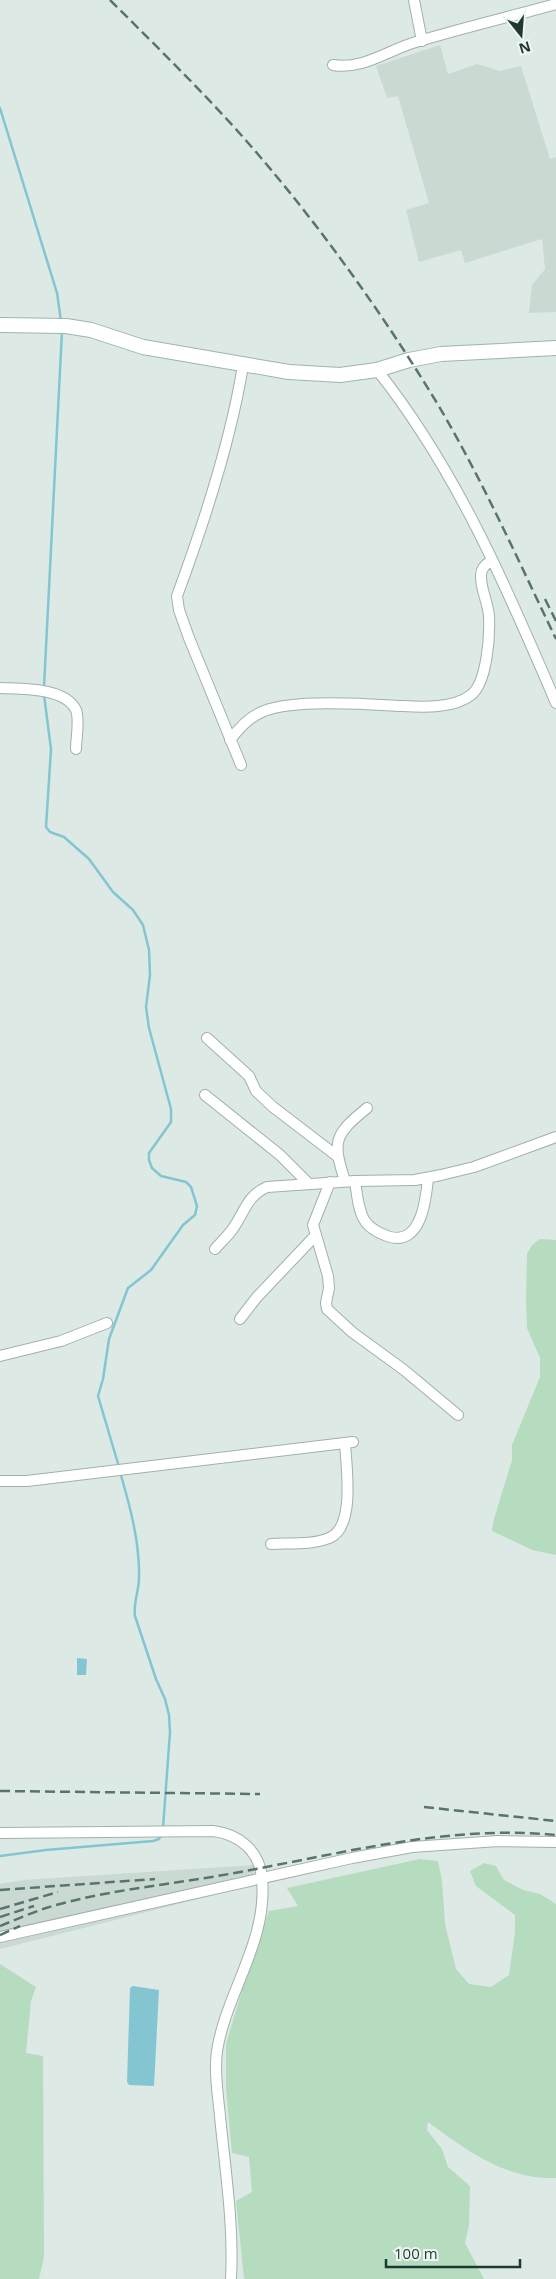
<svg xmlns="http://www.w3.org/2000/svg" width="556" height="2279" viewBox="0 0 556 2279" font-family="'Open Sans',sans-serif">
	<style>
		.built { fill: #cbd9d3 }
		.green { fill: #b5dcbf }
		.water { fill: #83c6d1 }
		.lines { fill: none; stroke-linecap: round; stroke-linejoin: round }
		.stream { stroke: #83c6d1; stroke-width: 2.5 }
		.minor-casing { stroke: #a0b1ab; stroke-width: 12 }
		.secondary-casing { stroke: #9cb5ac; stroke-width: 16 }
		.minor { stroke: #fff; stroke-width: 10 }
		.secondary { stroke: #fff; stroke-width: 14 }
		.rail { stroke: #58756d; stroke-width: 2.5; stroke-dasharray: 10 5; stroke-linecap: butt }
	</style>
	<rect width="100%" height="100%" fill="#dde9e4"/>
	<g class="built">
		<polygon points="440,45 448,74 477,64 500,71 521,66 550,159 556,157 556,312 529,313 532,285 545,269 542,239 465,263 461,250 419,262 406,210 429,203 398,96 387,98 376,66"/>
		<polygon points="254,1865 254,1874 246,1887 0,1949 0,1884 24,1880"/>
	</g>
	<g class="green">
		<polygon points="540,1239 556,1240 556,1555 532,1550 492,1531 494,1519 512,1460 512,1445 540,1377 540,1358 527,1328 526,1299 527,1254 532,1245"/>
		<path d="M 420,1859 L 438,1861 L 442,1881 L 445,1924 L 456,1969 L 469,1984 L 491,1987 L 509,1975 L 515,1932 L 515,1915 L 476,1886 L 470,1871 L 484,1863 L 496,1866 L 504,1880 L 523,1890 L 540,1894 L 556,1904 L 556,2178 C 506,2180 466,2150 428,2122 L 427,2130 L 442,2149 L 448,2167 L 470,2186 L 469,2225 L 465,2243 L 484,2279 L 244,2279 L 236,2201 L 252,2192 L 249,2157 L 232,2153 L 226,2088 L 226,2044 L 250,1964 L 269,1911 L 298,1906 L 287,1888 Z"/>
		<polygon points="0,1964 36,1987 31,2001 26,2053 43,2056 44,2257 39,2279 0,2279"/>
	</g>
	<g class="water">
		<polygon points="77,1658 87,1659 86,1675 77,1675"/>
		<polygon points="133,1986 159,1990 154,2086 129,2085 127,2082 130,1988"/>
	</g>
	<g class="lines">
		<g class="stream">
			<polyline points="0,108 57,293 61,321"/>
			<polyline points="44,687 62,331"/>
			<polyline points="44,695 51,749 46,827 50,832 64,837 89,859 113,892 133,910 143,925 149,950 150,975 146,1007 149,1028 171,1109 171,1122 149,1153 149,1160 152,1168 161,1176 186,1182 191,1187 197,1206 195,1215 183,1225 151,1270 128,1288 109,1339 103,1379 98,1396 119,1467"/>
			<path d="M 120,1472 C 130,1506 140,1543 139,1578 C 139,1591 133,1603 135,1616 L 156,1679 L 165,1699 L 169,1715 L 170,1732 L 163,1828"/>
			<polyline points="0,1856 46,1850 153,1841 159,1839 162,1833"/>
		</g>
		<g class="minor-casing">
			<g id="minor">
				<polyline points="414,0 422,41"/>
				<path d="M 333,65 C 363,70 388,50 416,42 C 462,28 509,17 556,4"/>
				<path d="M 377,370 C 456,469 507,588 556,703"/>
				<path d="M 0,688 C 21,689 65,687 76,710 C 80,720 76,738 76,749"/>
				<path d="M 230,740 C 239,728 250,716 264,711 C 294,699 367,704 401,706 C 422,707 453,709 471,695 C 487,683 490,636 489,616 C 488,602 480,588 481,575 C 481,568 486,564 491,561"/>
				<path d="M 241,765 L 189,638 L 179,610 L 177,596 C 204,523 231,441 243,365"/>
				<polyline points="207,1038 249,1076 256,1091 273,1107 337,1156"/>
				<polyline points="205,1095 280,1155 309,1184"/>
				<path d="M 345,1181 C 332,1141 334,1135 367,1108"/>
				<path d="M 355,1181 C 357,1193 358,1211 365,1221 C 370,1229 379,1233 387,1236 C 421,1248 426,1200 428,1178"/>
				<polyline points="330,1182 313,1225 328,1276 329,1288 326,1303 327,1309 352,1332 404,1370 458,1415"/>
				<path d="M 215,1249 C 221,1242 229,1235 234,1227 C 245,1211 247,1196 267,1187 L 355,1181 L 415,1180 L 441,1175 L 474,1167 L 556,1137"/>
				<polyline points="240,1319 257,1297 315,1236"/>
				<polyline points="0,1356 61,1341 107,1323"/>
				<polyline points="0,1481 27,1481 353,1442"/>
				<path d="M 271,1544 C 290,1543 312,1545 329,1538 C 356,1528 346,1465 345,1443"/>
				<path d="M 0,1833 L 213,1831 C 239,1834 260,1851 262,1879 C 268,1941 226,1993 217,2051 C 214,2072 218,2095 220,2116 C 225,2169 234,2225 231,2279"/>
				<polyline points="0,1937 352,1858 412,1847 498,1841 555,1842"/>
			</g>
		</g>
		<g class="secondary-casing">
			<polyline id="secondary" points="0,325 66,326 91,330 143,347 289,372 340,375 377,370 409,360 441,354 556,348"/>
		</g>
		<use href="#minor" class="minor"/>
		<use href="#secondary" class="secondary"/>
		<g class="rail">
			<path d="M 110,0 C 152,42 194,83 234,127 C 308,209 380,309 437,403 C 482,479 518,560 556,639"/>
			<polyline points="545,599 556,621"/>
			<polyline points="0,1791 260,1794"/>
			<polyline points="424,1807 556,1821"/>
			<polyline points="0,1890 155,1879"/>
			<polyline points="0,1909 58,1892"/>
			<polyline points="0,1917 34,1906"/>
			<path d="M 0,1926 C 15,1920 31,1913 46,1908 C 105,1890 168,1885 229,1874 C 336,1855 447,1824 556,1835"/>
			<polyline points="0,1935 20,1926"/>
		</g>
	</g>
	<g transform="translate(521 35) rotate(163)" stroke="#edf6f2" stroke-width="4" paint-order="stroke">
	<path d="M0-4L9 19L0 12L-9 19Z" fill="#1f3931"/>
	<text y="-8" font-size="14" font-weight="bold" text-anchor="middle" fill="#1f3931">N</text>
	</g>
	<path d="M386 2259v8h134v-8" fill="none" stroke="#1f3931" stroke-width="2.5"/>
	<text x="394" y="2259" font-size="15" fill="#1f3931" stroke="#edf6f2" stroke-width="4" paint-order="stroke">100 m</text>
</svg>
